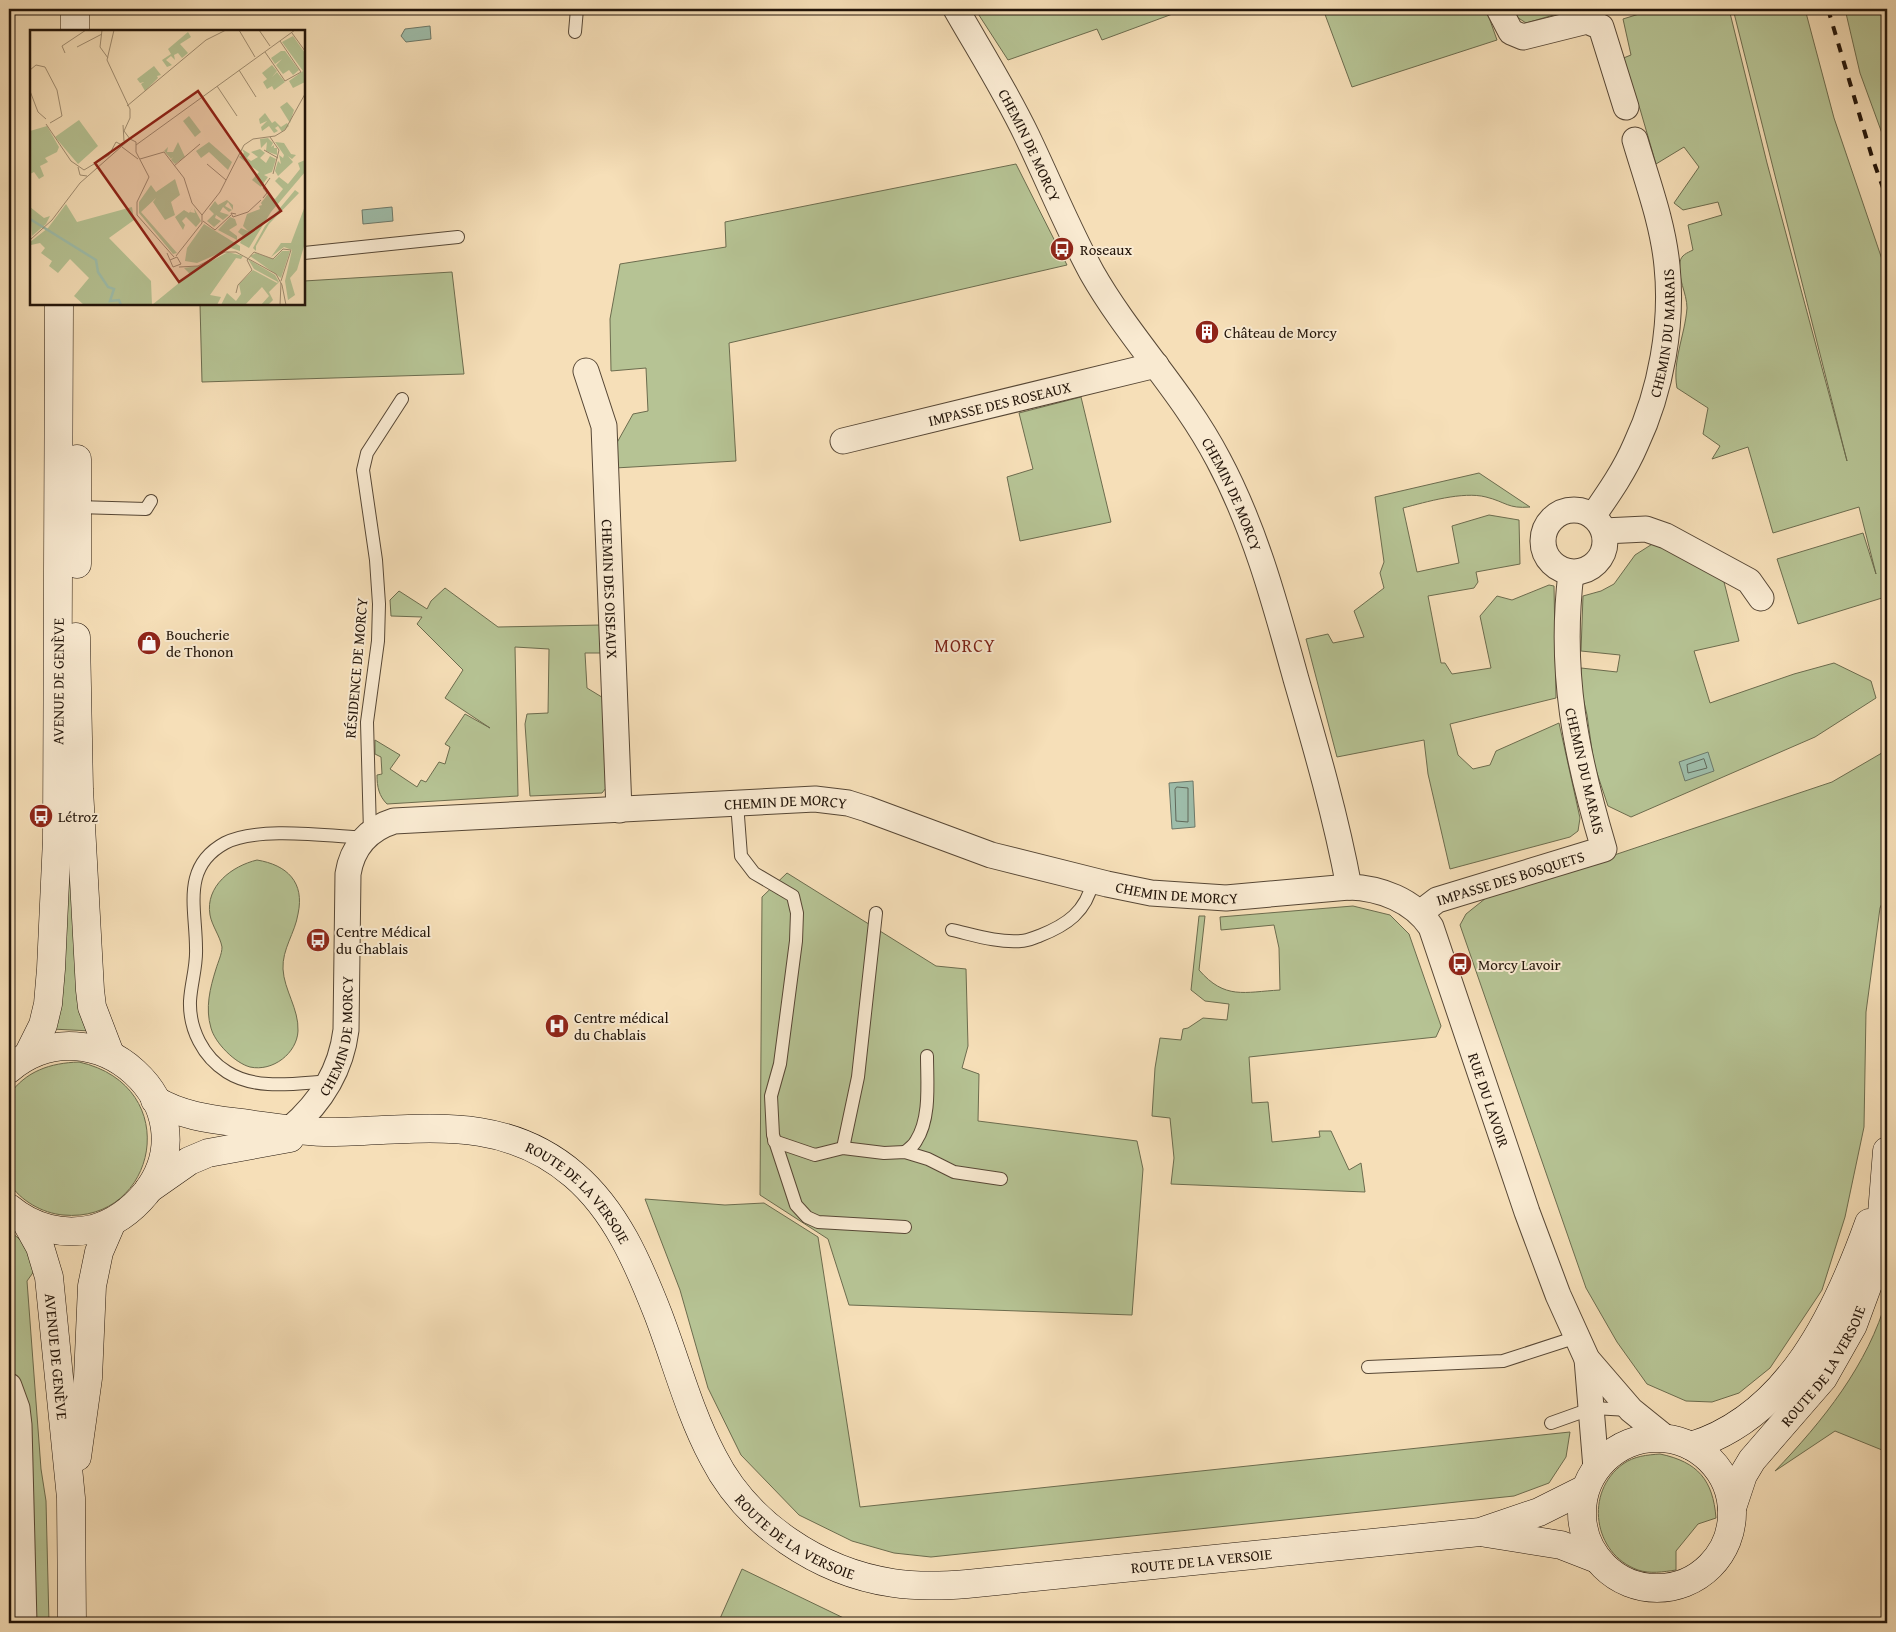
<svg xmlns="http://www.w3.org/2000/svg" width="1896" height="1632" viewBox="0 0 1896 1632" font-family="'Gentium Book Plus',serif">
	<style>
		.green { fill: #b6c394; stroke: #6c6c4e }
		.water { fill: #9ebdaa; stroke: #6c796a }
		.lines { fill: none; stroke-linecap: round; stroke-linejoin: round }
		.shore { stroke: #60685a; stroke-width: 1 }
		.lane-casing { stroke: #574735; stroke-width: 14 }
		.street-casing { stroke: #574735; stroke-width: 27 }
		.secondary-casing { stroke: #221409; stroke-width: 29 }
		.lane { stroke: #f9ead1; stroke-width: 12 }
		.street { stroke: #f9ead1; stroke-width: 25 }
		.secondary { stroke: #f9ead1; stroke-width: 28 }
		.rail { stroke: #221409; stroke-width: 4; stroke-dasharray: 9 9; stroke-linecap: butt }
		.labels { text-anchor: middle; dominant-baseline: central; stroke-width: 4; stroke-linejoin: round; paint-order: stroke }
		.street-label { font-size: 15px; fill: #221409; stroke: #f9ead1 }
		.poi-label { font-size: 15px; fill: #221409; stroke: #f9ead1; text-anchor: start }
		.quarter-label { font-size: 18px; letter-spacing: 1px; fill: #7a1f14; stroke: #f9ead1 }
		.inset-river { fill: none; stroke: #9ebdaa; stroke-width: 2.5 }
		.inset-road { fill: none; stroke: #a18e72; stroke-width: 1 }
		.view { fill: #8f2418; fill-opacity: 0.15; stroke: #8f2418; stroke-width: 2.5 }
		.inset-edge { fill: none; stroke: #221409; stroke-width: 2.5 }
	</style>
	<rect width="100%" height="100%" fill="#f6dfb8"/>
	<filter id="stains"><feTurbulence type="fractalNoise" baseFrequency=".004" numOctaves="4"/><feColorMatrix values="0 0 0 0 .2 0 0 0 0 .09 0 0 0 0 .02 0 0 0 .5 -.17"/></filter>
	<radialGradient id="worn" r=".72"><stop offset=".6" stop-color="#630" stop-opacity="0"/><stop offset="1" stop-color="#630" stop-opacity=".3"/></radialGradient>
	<g class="green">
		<polygon points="975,9 1186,9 1102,40 1097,29 1008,60"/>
		<polygon points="1323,9 1486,9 1497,40 1352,87"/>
		<polygon points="1512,9 1564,9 1564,12 1526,23 1514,15"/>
		<path d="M 1655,9 L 1729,9 L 1767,163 L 1847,461 L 1733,9 L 1805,9 L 1834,118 L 1887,274 L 1887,618 L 1882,598 L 1798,624 L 1777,559 L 1863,533 L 1876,574 L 1859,507 L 1773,533 L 1748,447 L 1712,459 L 1720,446 L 1703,434 L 1708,408 L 1677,388 C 1672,361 1685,335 1687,308 C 1687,293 1677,278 1680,262 C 1681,255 1687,253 1693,250 L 1688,225 L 1722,215 L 1718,202 L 1683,210 L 1674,203 L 1699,167 L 1684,147 L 1656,164 L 1640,109 L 1621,59 L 1631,55 L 1623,19 Z"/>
		<polygon points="1845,9 1887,9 1887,147 1860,73"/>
		<polygon points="1016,164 1067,265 729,343 736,461 615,468 614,448 633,414 648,411 646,368 611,371 610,319 620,264 726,247 725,222"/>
		<polygon points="452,272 464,374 202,382 200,304 304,304 304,281"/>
		<polygon points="1081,397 1111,522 1020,541 1007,477 1033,469 1019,413"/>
		<path d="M 1479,473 L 1530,507 C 1508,509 1506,502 1486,497 C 1463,491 1426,502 1403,508 L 1417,572 L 1459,563 L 1452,526 L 1489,515 L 1519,520 L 1520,564 L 1476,572 L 1478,582 L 1474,588 L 1428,596 L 1441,663 L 1445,663 L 1452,674 L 1491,668 L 1480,616 L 1497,596 L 1512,600 L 1549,585 L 1554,586 L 1556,698 L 1450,724 L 1458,755 L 1473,769 L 1490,765 L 1496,751 L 1559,723 L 1580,818 L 1578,831 L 1570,837 L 1450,869 L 1428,774 L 1424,740 L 1337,757 L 1306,639 L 1328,634 L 1333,643 L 1364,637 L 1354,611 L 1384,588 L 1380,573 L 1384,562 L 1375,497 Z"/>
		<polygon points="1657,541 1723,578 1739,641 1694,651 1710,703 1794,674 1834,663 1871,681 1876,698 1815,737 1631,817 1608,806 1594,764 1587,715 1581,689 1581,668 1617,672 1620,655 1581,651 1583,596 1601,591 1614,584 1635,555"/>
		<path d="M 445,588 L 498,627 L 601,625 L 605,653 L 585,653 L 587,688 L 605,699 L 610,783 L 602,793 L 530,796 L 525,724 L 527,714 L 548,713 L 549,649 L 515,647 L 518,796 L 387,804 C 379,796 377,787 377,775 L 382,774 L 381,757 L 375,754 L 375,740 L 400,755 L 390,769 L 417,787 L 421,780 L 426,782 L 439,762 L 445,764 L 450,747 L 445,744 L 465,714 L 490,728 L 445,698 L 463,670 L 417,624 L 422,617 L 391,616 L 390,600 L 399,591 L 427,609 L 431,601 Z"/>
		<polygon points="1887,750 1887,892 1880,908 1866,1012 1864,1127 1845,1217 1822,1290 1770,1368 1739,1393 1712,1402 1686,1401 1647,1384 1617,1342 1586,1288 1460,925 1466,914 1486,898 1832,782"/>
		<path d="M 257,860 C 287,865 305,882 298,914 C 295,933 282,949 283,969 C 284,990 299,1009 298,1031 C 297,1053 273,1072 250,1067 C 235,1063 215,1043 211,1028 C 205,1008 210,988 216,969 C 218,962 222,954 222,947 C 220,936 212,926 210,915 C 205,886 232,866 257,860 Z"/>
		<polygon points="74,862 91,1031 52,1029 65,863"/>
		<polygon points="787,873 936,966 966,969 968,1046 962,1068 979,1074 978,1121 1137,1141 1143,1169 1132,1315 849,1305 828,1239 760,1195 762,897"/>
		<path d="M 1353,906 L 1390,915 L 1409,934 L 1441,1026 L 1436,1037 L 1249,1057 L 1252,1103 L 1268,1102 L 1272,1142 L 1320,1137 L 1319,1131 L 1331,1131 L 1349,1170 L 1361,1163 L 1365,1192 L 1171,1184 L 1174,1158 L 1170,1118 L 1152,1116 L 1155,1068 L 1160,1038 L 1181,1040 L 1183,1029 L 1188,1028 L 1203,1018 L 1227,1020 L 1229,1004 L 1205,1001 L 1191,990 L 1199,916 L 1205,916 L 1199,970 C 1225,1000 1244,992 1280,990 L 1279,948 L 1274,925 L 1221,930 L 1220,917 Z"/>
		<path d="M 79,1062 C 186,1086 157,1224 63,1215 C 42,1213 21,1201 9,1183 L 9,1095 C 26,1071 50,1063 79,1062 Z"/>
		<polygon points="645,1199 725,1205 764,1203 818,1237 860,1507 1570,1432 1566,1457 1549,1483 1514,1496 931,1557 894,1553 852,1541 799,1515 741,1455 708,1388 680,1290"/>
		<polygon points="9,1230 26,1245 37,1267 27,1281 41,1469 46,1501 49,1623 32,1623 15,1380 9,1370"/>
		<path d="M 1887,1298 L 1887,1452 L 1835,1431 L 1775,1471 C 1823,1421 1868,1365 1887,1298 Z"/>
		<path d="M 1660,1454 C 1698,1462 1713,1480 1716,1518 L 1698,1524 L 1676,1551 L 1676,1570 C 1663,1572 1650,1574 1638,1570 C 1593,1554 1584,1492 1623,1464 C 1634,1456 1647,1455 1660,1454 Z"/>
		<polygon points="742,1569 854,1623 718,1623"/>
	</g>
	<g class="water">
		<polygon points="430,26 431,39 406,42 401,36 405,29"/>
		<polygon points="392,207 393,221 363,224 362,210"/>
		<polygon points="1708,752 1714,771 1685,781 1679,762"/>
		<polygon points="1193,781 1195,827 1172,829 1169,783"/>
	</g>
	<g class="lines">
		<g class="shore">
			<polygon points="1704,759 1707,768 1688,773 1687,765"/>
			<polygon points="1177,787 1188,788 1188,822 1176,821 1175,790"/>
		</g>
		<g class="lane-casing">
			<g id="lane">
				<polyline points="575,32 577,9"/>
				<polyline points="304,253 458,237"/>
				<polyline points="77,507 146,509 151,501"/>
				<polyline points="737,803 741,856 754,873 793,896 797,913 796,941 780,1064 771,1096 773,1135 796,1205 807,1217 818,1222 905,1227"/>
				<polyline points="370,832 367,722 378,641 379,604 376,560 363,470 367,453 402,399"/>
				<path d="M 952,930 C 974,935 998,943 1021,941 C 1027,941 1033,938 1039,936 C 1067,925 1086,912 1093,881"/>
				<path d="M 331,1081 C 297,1083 257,1091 227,1072 C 203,1057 189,1029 190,1001 C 191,983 197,966 196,948 C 196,908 181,867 225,843 C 257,826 328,836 365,838"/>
				<polyline points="774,1141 815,1155 843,1148 884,1153 905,1152 928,1159 954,1172 1001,1179"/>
				<polyline points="843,1148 858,1077 876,913"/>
				<path d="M 905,1152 C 909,1149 914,1145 916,1141 C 931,1118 927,1082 927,1056"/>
				<polyline points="1368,1367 1503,1361 1577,1337"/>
				<polyline points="1551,1423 1593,1408 1629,1410"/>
			</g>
		</g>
		<g class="street-casing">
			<g id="street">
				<path id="s1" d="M 956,9 C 980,51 1006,92 1027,136 C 1049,182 1068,229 1092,273 C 1129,338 1183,392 1218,459 C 1255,528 1275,603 1296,679 C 1316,748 1336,817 1349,887"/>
				<polyline points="1499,9 1511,32 1523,37 1587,21 1601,27 1626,107"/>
				<path id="s2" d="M 586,371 L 604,426 L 619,810"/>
				<path id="s3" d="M 843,441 L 1156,365"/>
				<circle cx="1574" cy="541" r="31"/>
				<path id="s4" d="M 1593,516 C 1609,493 1625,470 1636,444 C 1661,391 1673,324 1667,266 C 1663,223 1647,181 1635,140"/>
				<polyline points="1604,531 1646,529 1666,536 1749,581 1761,598"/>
				<path id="s5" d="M 1420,913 L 1437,900 L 1604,849 C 1576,755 1559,673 1571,573"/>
				<path id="s6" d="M 290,1129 C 321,1102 341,1071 346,1030 L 348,874 C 352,848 368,829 394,821 L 815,799 L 848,803 L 867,809 L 991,855 L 1107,884 L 1151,893 L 1226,898 L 1349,887 C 1380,888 1413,900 1431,927 L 1527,1212 L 1558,1295 L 1587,1359 L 1631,1410 L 1667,1439"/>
				<polyline points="1587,1359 1596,1468"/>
				<polyline points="9,1386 17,1408 19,1425 24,1623"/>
			</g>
		</g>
		<g class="secondary-casing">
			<g id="secondary">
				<polyline points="75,9 75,31"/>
				<polyline points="77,564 77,459"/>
				<polyline points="76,637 79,789 90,990 92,1007 110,1054"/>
				<path id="s7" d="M 28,1055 L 43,1025 L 48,1004 L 51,969 L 57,839 L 59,304"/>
				<path d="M 9,1069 C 94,998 213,1107 146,1193 C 132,1210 115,1223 93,1229 C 63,1236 33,1228 9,1208"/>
				<path id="s8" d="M 155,1100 C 182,1116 210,1119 241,1123 C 271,1127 301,1132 331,1132 C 418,1131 501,1112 574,1175 C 616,1211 638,1263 658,1314 C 676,1361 689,1412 713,1457 C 747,1524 819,1572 893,1583 C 918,1587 942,1586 967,1584 L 1480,1532 L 1539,1512 L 1585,1489"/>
				<polyline points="149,1189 189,1161 208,1153 290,1138"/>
				<path id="s9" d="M 25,1220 L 40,1247 L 49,1277 L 71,1498 L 72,1623"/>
				<circle cx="1657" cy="1513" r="75"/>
				<path d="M 1691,1446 C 1789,1416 1837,1312 1869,1223"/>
				<polyline points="77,1457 88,1378 92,1286 99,1252 112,1222"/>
				<path id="s10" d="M 1732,1508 L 1743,1475 L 1752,1460 L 1823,1378 L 1853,1325 L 1874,1268 L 1880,1239 L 1887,1151"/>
				<polyline points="1486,1533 1561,1545 1597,1559"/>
			</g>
		</g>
		<use href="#lane" class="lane"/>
		<use href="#street" class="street"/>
		<use href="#secondary" class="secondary"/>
		<polyline class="rail" points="1828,9 1872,157 1887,199"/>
	</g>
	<defs>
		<g id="bus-disc" transform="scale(1.25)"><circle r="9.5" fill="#8f2418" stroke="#f9ead1"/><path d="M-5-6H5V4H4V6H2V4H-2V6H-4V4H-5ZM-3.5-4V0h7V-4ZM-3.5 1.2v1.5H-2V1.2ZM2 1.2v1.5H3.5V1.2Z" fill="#fff"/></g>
		<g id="building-disc" transform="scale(1.25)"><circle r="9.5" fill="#8f2418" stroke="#f9ead1"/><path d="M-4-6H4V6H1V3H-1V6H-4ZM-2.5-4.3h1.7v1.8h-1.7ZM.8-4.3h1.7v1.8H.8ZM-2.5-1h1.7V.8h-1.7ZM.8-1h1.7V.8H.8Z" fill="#fff"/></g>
		<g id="shop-disc" transform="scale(1.25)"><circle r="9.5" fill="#8f2418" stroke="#f9ead1"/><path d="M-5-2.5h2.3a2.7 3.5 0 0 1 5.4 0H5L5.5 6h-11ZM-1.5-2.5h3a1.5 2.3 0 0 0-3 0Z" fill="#fff"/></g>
		<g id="hospital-disc" transform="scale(1.25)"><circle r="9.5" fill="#8f2418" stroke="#f9ead1"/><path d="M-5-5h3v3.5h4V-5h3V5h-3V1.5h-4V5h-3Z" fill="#fff"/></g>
	</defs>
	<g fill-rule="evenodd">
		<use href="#bus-disc" x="1062" y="249"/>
		<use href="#building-disc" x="1207" y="332"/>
		<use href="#shop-disc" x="149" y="643"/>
		<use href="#bus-disc" x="41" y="816"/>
		<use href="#bus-disc" x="318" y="940"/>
		<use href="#bus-disc" x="1460" y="964"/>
		<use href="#hospital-disc" x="557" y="1026"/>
	</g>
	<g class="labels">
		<g class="street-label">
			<text stroke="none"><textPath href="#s1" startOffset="155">CHEMIN DE MORCY</textPath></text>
			<text stroke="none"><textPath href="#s4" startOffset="199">CHEMIN DU MARAIS</textPath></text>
			<text stroke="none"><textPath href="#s3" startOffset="161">IMPASSE DES ROSEAUX</textPath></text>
			<text stroke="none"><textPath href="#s1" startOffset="560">CHEMIN DE MORCY</textPath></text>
			<text stroke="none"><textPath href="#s2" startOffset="221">CHEMIN DES OISEAUX</textPath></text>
			<text transform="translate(356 668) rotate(-85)">RÉSIDENCE DE MORCY</text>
			<text stroke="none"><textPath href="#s7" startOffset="378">AVENUE DE GENÈVE</textPath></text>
			<text transform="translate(1585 771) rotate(77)">CHEMIN DU MARAIS</text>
			<text stroke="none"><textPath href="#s6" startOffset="739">CHEMIN DE MORCY</textPath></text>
			<text stroke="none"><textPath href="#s5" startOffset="98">IMPASSE DES BOSQUETS</textPath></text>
			<text stroke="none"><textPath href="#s6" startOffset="1144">CHEMIN DE MORCY</textPath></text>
			<text stroke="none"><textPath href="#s6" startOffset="109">CHEMIN DE MORCY</textPath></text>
			<text stroke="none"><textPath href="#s6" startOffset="1594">RUE DU LAVOIR</textPath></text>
			<text stroke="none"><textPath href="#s8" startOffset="449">ROUTE DE LA VERSOIE</textPath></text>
			<text stroke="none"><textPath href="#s9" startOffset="142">AVENUE DE GENÈVE</textPath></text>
			<text stroke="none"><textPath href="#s10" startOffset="171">ROUTE DE LA VERSOIE</textPath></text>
			<text stroke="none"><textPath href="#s8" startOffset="869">ROUTE DE LA VERSOIE</textPath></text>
			<text stroke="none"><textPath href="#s8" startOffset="1289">ROUTE DE LA VERSOIE</textPath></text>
		</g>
		<g class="poi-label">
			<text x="1080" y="249">Roseaux</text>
			<text x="1224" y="332">Château de Morcy</text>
			<text x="166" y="634">Boucherie<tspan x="166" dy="17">de Thonon</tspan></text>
			<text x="58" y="816">Létroz</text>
			<text x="336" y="931">Centre Médical<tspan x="336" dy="17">du Chablais</tspan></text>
			<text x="1478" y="964">Morcy Lavoir</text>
			<text x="574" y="1017">Centre médical<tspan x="574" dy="17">du Chablais</tspan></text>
		</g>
		<g class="quarter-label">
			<text x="965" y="645">MORCY</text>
		</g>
	</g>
	<g transform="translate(30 30)">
		<rect width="275" height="275" fill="#f6dfb8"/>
		<path d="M 158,2 L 161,7 L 150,14 L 158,23 L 152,28 L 148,23 L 144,25 L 145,30 L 141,26 L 136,30 L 142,35 L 137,37 L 132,30 L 141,24 L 138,19 ZM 263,6 L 275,23 L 275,52 L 263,58 L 259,51 L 273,41 L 252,12 ZM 251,21 L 255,21 L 269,40 L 263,45 L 259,40 L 253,44 L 246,35 L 252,29 L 245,34 L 241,28 ZM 242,35 L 247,41 L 242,47 L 247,42 L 255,52 L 244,60 L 242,56 L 237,59 L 233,52 L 237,49 L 232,43 ZM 124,36 L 131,45 L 127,46 L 128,48 L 115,61 L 111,54 L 114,52 L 110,53 L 107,49 ZM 257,72 L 264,80 L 260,93 L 250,77 ZM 235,83 L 242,93 L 245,91 L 251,97 L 257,93 L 259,96 L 252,102 L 248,96 L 245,98 L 248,101 L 244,103 L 239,96 L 232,101 L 231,97 L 237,91 L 230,94 L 229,89 ZM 159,86 L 171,102 L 165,107 L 153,91 ZM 49,90 L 68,116 L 48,134 L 25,107 ZM 17,96 L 29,117 L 27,122 L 15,128 L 18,132 L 10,136 L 14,146 L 9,149 L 4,142 L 0,144 L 0,101 ZM 238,108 L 243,113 L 241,117 L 244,115 L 244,118 L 247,118 L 247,125 L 236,121 L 237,112 L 231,118 L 230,109 ZM 148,112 L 155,127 L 145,134 L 141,130 L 143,127 L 141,129 L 134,121 L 138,117 L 137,122 L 143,122 ZM 179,112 L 202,132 L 198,140 L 179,122 L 171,128 L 166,121 ZM 245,112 L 254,113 L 261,124 L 266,125 L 262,129 L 258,126 L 263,132 L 248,146 L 245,141 L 248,131 L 251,134 L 249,125 L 253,128 L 254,125 ZM 212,119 L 220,124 L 217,128 L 221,131 L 228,127 L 221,122 L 230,119 L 235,123 L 230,128 L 236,133 L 240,126 L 246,129 L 242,142 L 234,145 L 238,147 L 231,157 L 222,150 L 229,142 L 209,127 L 214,123 ZM 275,130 L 275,142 L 241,182 L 219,218 L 210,213 L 213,206 L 208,202 L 211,198 L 218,201 L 213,196 L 217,184 L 230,179 L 229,176 L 232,175 L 231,173 L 238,164 L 245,169 L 253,159 L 245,151 L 249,147 L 258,154 L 270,139 L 268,133 ZM 145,149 L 150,165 L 141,172 L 145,185 L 135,190 L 123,172 L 126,168 L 111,182 L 147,223 L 143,224 L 109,183 L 109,172 L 121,155 L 126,162 ZM 265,160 L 269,163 L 239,194 L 226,216 L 226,221 L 223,218 L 235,196 ZM 197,170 L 203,175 L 203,180 L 198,172 L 195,176 L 202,180 L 199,182 L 193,177 L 190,182 L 199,185 L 193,190 L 186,185 L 185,188 L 191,191 L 184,197 L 177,191 L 184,184 L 179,179 L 185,171 L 188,175 ZM 36,174 L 47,192 L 102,177 L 104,190 L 79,208 L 121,251 L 122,275 L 160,244 L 154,238 L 174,235 L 198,222 L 213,226 L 211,229 L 206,228 L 180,265 L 191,267 L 187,275 L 54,275 L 44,266 L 59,248 L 40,229 L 28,243 L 19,236 L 22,231 L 11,223 L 15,218 L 10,213 L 1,215 L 0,221 L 0,212 L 18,198 ZM 275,176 L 275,213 L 267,240 L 260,248 L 265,265 L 258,270 L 255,251 L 262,220 L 254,217 L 241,227 L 251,213 L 261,213 ZM 0,177 L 14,188 L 20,186 L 16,194 L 2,206 ZM 163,177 L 160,182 L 165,183 L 164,178 L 171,191 L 166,197 L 156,187 L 152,191 L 155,195 L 153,200 L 145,187 L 154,180 L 159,183 ZM 200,187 L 205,189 L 207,195 L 199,200 L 207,206 L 207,210 L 188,200 ZM 174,194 L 210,216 L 210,221 L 201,218 L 167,233 L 155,231 L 157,218 ZM 252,221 L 260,221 L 251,248 L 220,226 L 226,223 L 244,229 ZM 218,229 L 245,245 L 249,252 L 239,262 L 243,270 L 238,275 L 231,275 L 239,266 L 232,257 L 215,275 L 191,275 L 197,263 L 206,271 L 211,264 L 209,254 L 223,240 L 247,253 L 248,252 L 224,239 Z" fill="#b6c394"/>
		<path class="inset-river" d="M 0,189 L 66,230 L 68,242 L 78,257 L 84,259 L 80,271 L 89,270 L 91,275"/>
		<path class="inset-road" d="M 72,0 L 70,17 L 78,28M 84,0 L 77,30 L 100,79 L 100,88 L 94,101 L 100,109M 209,0 L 225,27M 229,0 L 240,16M 262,3 L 275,21M 47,17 L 72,4M 235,22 L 255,51 L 271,42 L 250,11M 35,23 L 32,16 L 56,0M 0,40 L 6,35 L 15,37 L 27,60 L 32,86 L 20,93M 209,40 L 226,67M 187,56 L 207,86M 0,61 L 8,82 L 16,89M 97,76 L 176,10 L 196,0M 16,94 L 41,131 L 54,140 L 79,125 L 86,112 L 92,115M 93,95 L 94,111M 240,107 L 249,120 L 243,144M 106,115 L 265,0M 92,117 L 108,129M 234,120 L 248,128M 110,129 L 134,122 L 154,148 L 162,173 L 172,185M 177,134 L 196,150M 144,136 L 170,114M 48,137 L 50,145 L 57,146M 233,168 L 237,163 L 233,158 L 240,148M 206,184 L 201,183 L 203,187 L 218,182 L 231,170M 172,185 L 190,162 L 214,115 L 223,109 L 245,106 L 255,100 L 275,64M 173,191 L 185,200 L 201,185M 0,210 L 22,190 L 50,153 L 100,109 L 106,112 L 106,122 L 119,147 L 107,172 L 107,185 L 144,227M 137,223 L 143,237 L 151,234 L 147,227 L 140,230M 146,226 L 172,193 L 172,185M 149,237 L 168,236 L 195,222 L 206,222 L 246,244 L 252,255 L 256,275M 206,263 L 208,255 L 222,240 L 217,230 L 224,222 L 243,229 L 253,219 L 261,220 L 251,251M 250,275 L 251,253"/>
		<path class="view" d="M 168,61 L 251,181 L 149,252 L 65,133 Z"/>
		<rect width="275" height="275" class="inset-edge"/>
	</g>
	<rect width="1896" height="1632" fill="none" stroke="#f6dfb8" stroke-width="30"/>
	<rect x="10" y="10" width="1876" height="1612" fill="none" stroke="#221409" stroke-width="2.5"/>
	<rect x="15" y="15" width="1866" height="1602" fill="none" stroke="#221409"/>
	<rect width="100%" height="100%" filter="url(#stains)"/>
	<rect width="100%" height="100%" fill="url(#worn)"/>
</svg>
